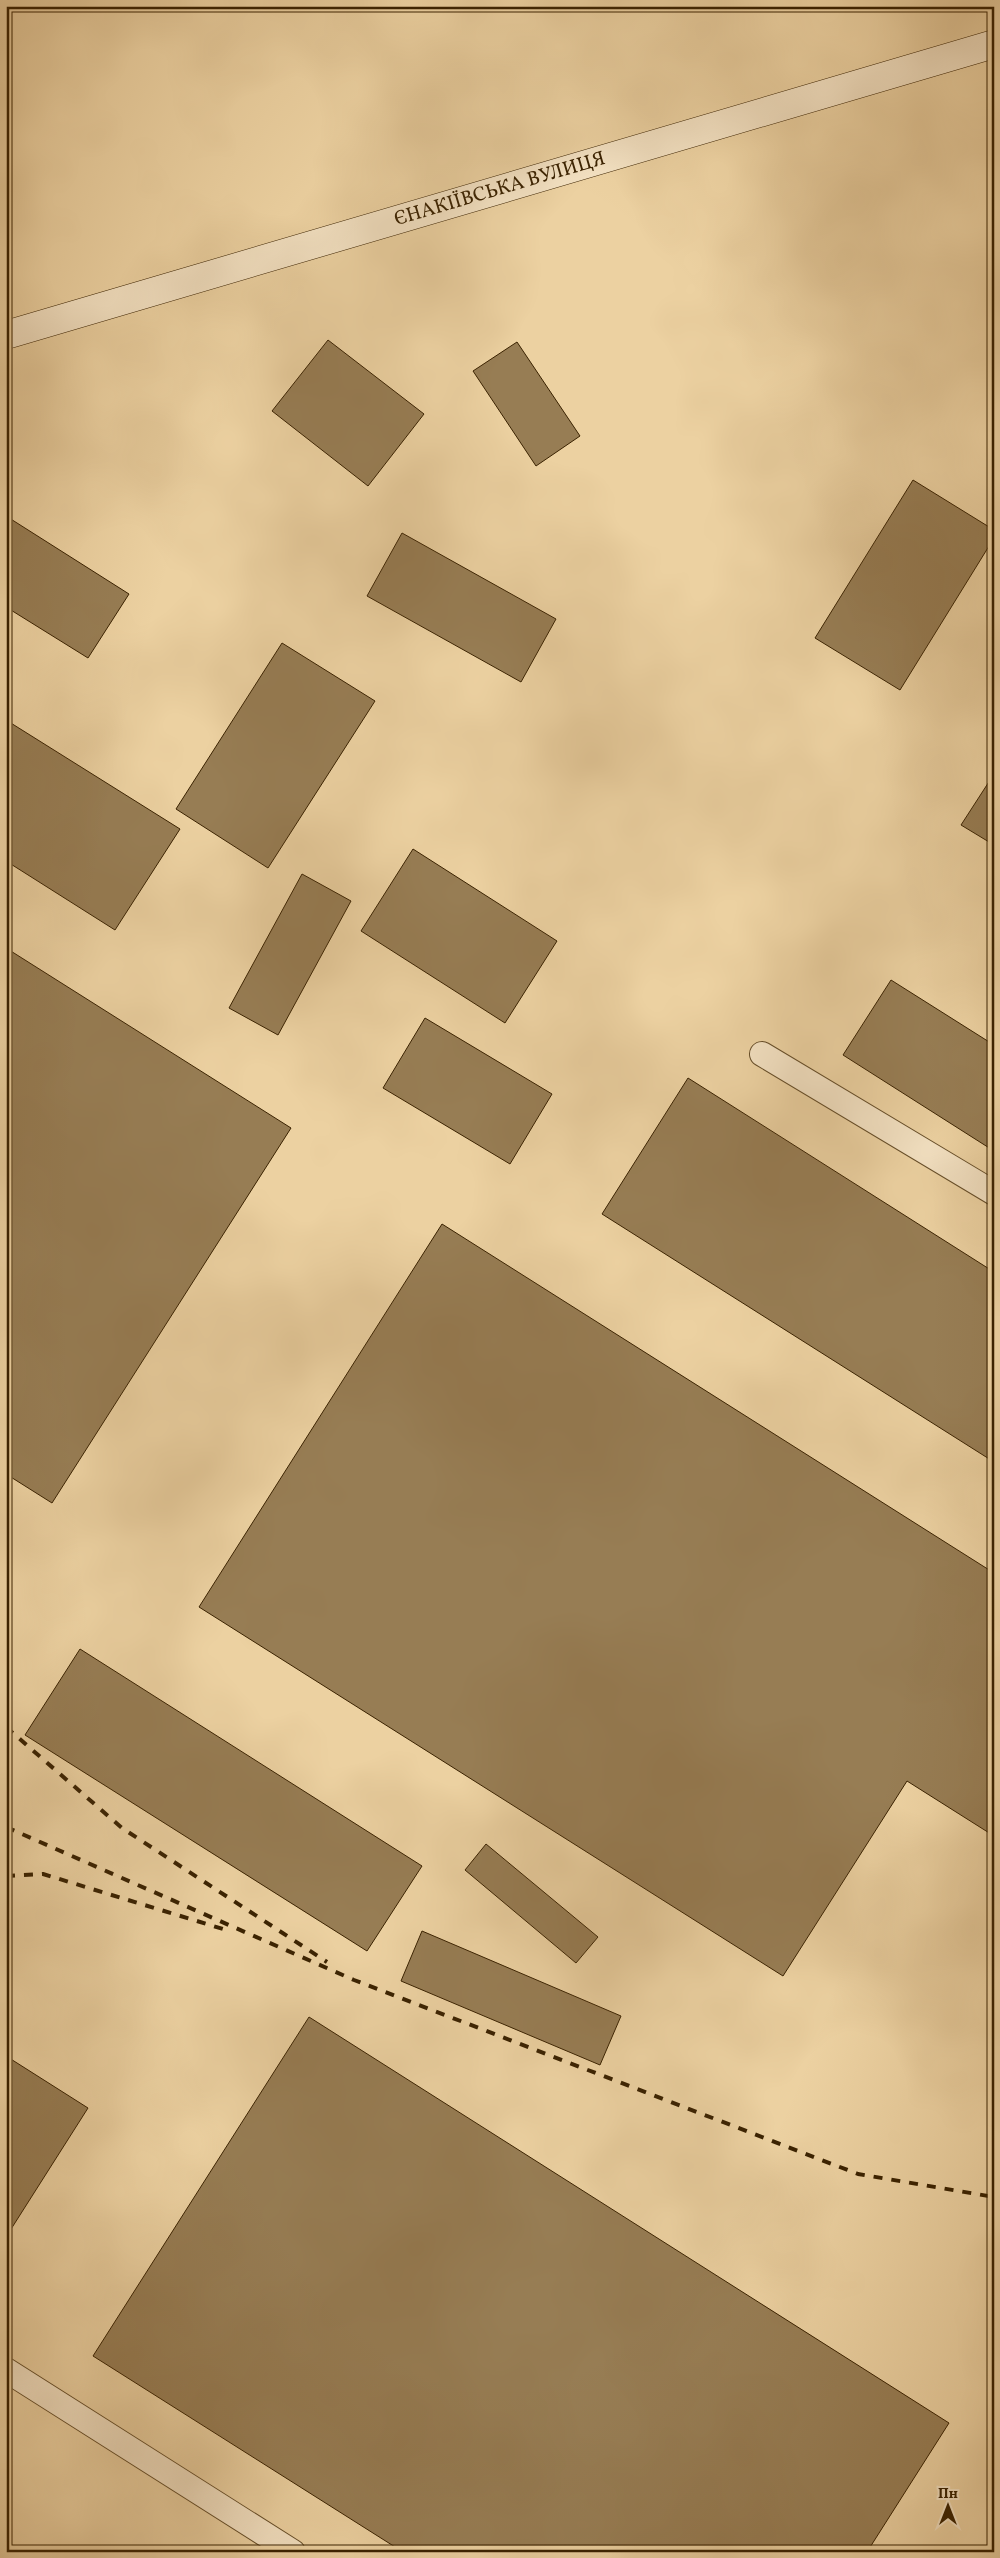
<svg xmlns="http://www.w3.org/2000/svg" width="1000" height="2558" viewBox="0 0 1000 2558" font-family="Vollkorn,serif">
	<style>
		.building { fill: #977d54; stroke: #3a2201 }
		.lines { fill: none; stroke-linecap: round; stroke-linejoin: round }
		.lane-casing { stroke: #664e29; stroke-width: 26 }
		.secondary-casing { stroke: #3a2201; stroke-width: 29 }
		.lane { stroke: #f3e1c2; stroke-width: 24 }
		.secondary { stroke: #f3e1c2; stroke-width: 28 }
		.rail { stroke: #3a2201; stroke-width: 4; stroke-dasharray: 9 9; stroke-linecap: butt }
		.labels { text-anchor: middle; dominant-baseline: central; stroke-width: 4; stroke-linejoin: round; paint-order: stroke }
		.street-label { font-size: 20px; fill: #3a2201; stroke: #f3e1c2 }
	</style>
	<rect width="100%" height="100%" fill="#ecd1a1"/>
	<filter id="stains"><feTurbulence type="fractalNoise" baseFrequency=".004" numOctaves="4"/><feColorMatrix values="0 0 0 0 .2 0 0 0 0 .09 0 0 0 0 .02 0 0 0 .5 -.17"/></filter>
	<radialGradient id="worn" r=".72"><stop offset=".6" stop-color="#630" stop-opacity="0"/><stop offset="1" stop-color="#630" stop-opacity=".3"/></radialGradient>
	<g class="building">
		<polygon points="328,340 424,414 368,486 272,411"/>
		<polygon points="517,342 580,436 536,466 473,371"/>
		<polygon points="913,480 994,530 994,538 900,690 815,638"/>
		<polygon points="6,516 129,594 88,658 6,607"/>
		<polygon points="402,533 556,619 521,682 367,596"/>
		<polygon points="282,643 375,701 268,868 176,809"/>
		<polygon points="6,720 180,829 115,930 6,861"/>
		<polygon points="994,774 994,845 961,825"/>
		<polygon points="413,849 557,941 505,1023 361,931"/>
		<polygon points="302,874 351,901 278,1035 229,1008"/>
		<polygon points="6,948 291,1128 52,1503 6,1474"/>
		<polygon points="891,980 994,1045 994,1151 843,1055"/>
		<polygon points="425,1018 552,1094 510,1164 383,1088"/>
		<polygon points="688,1078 994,1272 994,1462 602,1214"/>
		<polygon points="442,1224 994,1573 994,1836 907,1781 783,1976 199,1607"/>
		<polygon points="80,1649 422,1866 367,1951 25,1735"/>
		<polygon points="486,1844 598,1937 576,1963 465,1870"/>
		<polygon points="422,1931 621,2016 600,2065 401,1981"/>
		<polygon points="309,2017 949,2423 867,2552 403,2552 93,2356"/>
		<polygon points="6,2056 88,2108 6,2237"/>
	</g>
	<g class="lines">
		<g class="lane-casing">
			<g id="lane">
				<polyline points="762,1054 994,1193"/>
				<polyline points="6,2370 293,2552"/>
			</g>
		</g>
		<g class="secondary-casing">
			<g id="secondary">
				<path id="s1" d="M 6,335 L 994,44"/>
			</g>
		</g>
		<use href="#lane" class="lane"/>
		<use href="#secondary" class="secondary"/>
		<g class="rail">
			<polyline points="6,1727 122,1828 327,1962"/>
			<polyline points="6,1827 354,1980 858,2174 994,2197"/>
			<polyline points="6,1876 43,1874 223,1929"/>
		</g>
	</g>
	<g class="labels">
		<g class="street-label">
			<text stroke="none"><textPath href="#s1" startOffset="515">ЄНАКІЇВСЬКА ВУЛИЦЯ</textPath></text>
		</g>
	</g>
	<rect width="1000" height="2558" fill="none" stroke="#ecd1a1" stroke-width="25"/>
	<rect x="8" y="8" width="985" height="2543" fill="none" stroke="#3a2201" stroke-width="2.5"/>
	<rect x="12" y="12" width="975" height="2533" fill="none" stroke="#3a2201"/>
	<g transform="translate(948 2506)" stroke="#f3e1c2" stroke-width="4" paint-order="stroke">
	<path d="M0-4L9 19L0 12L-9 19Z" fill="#3a2201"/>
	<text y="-8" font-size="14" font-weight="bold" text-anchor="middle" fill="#3a2201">Пн</text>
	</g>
	<rect width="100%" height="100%" filter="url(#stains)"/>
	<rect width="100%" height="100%" fill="url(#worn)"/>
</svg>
